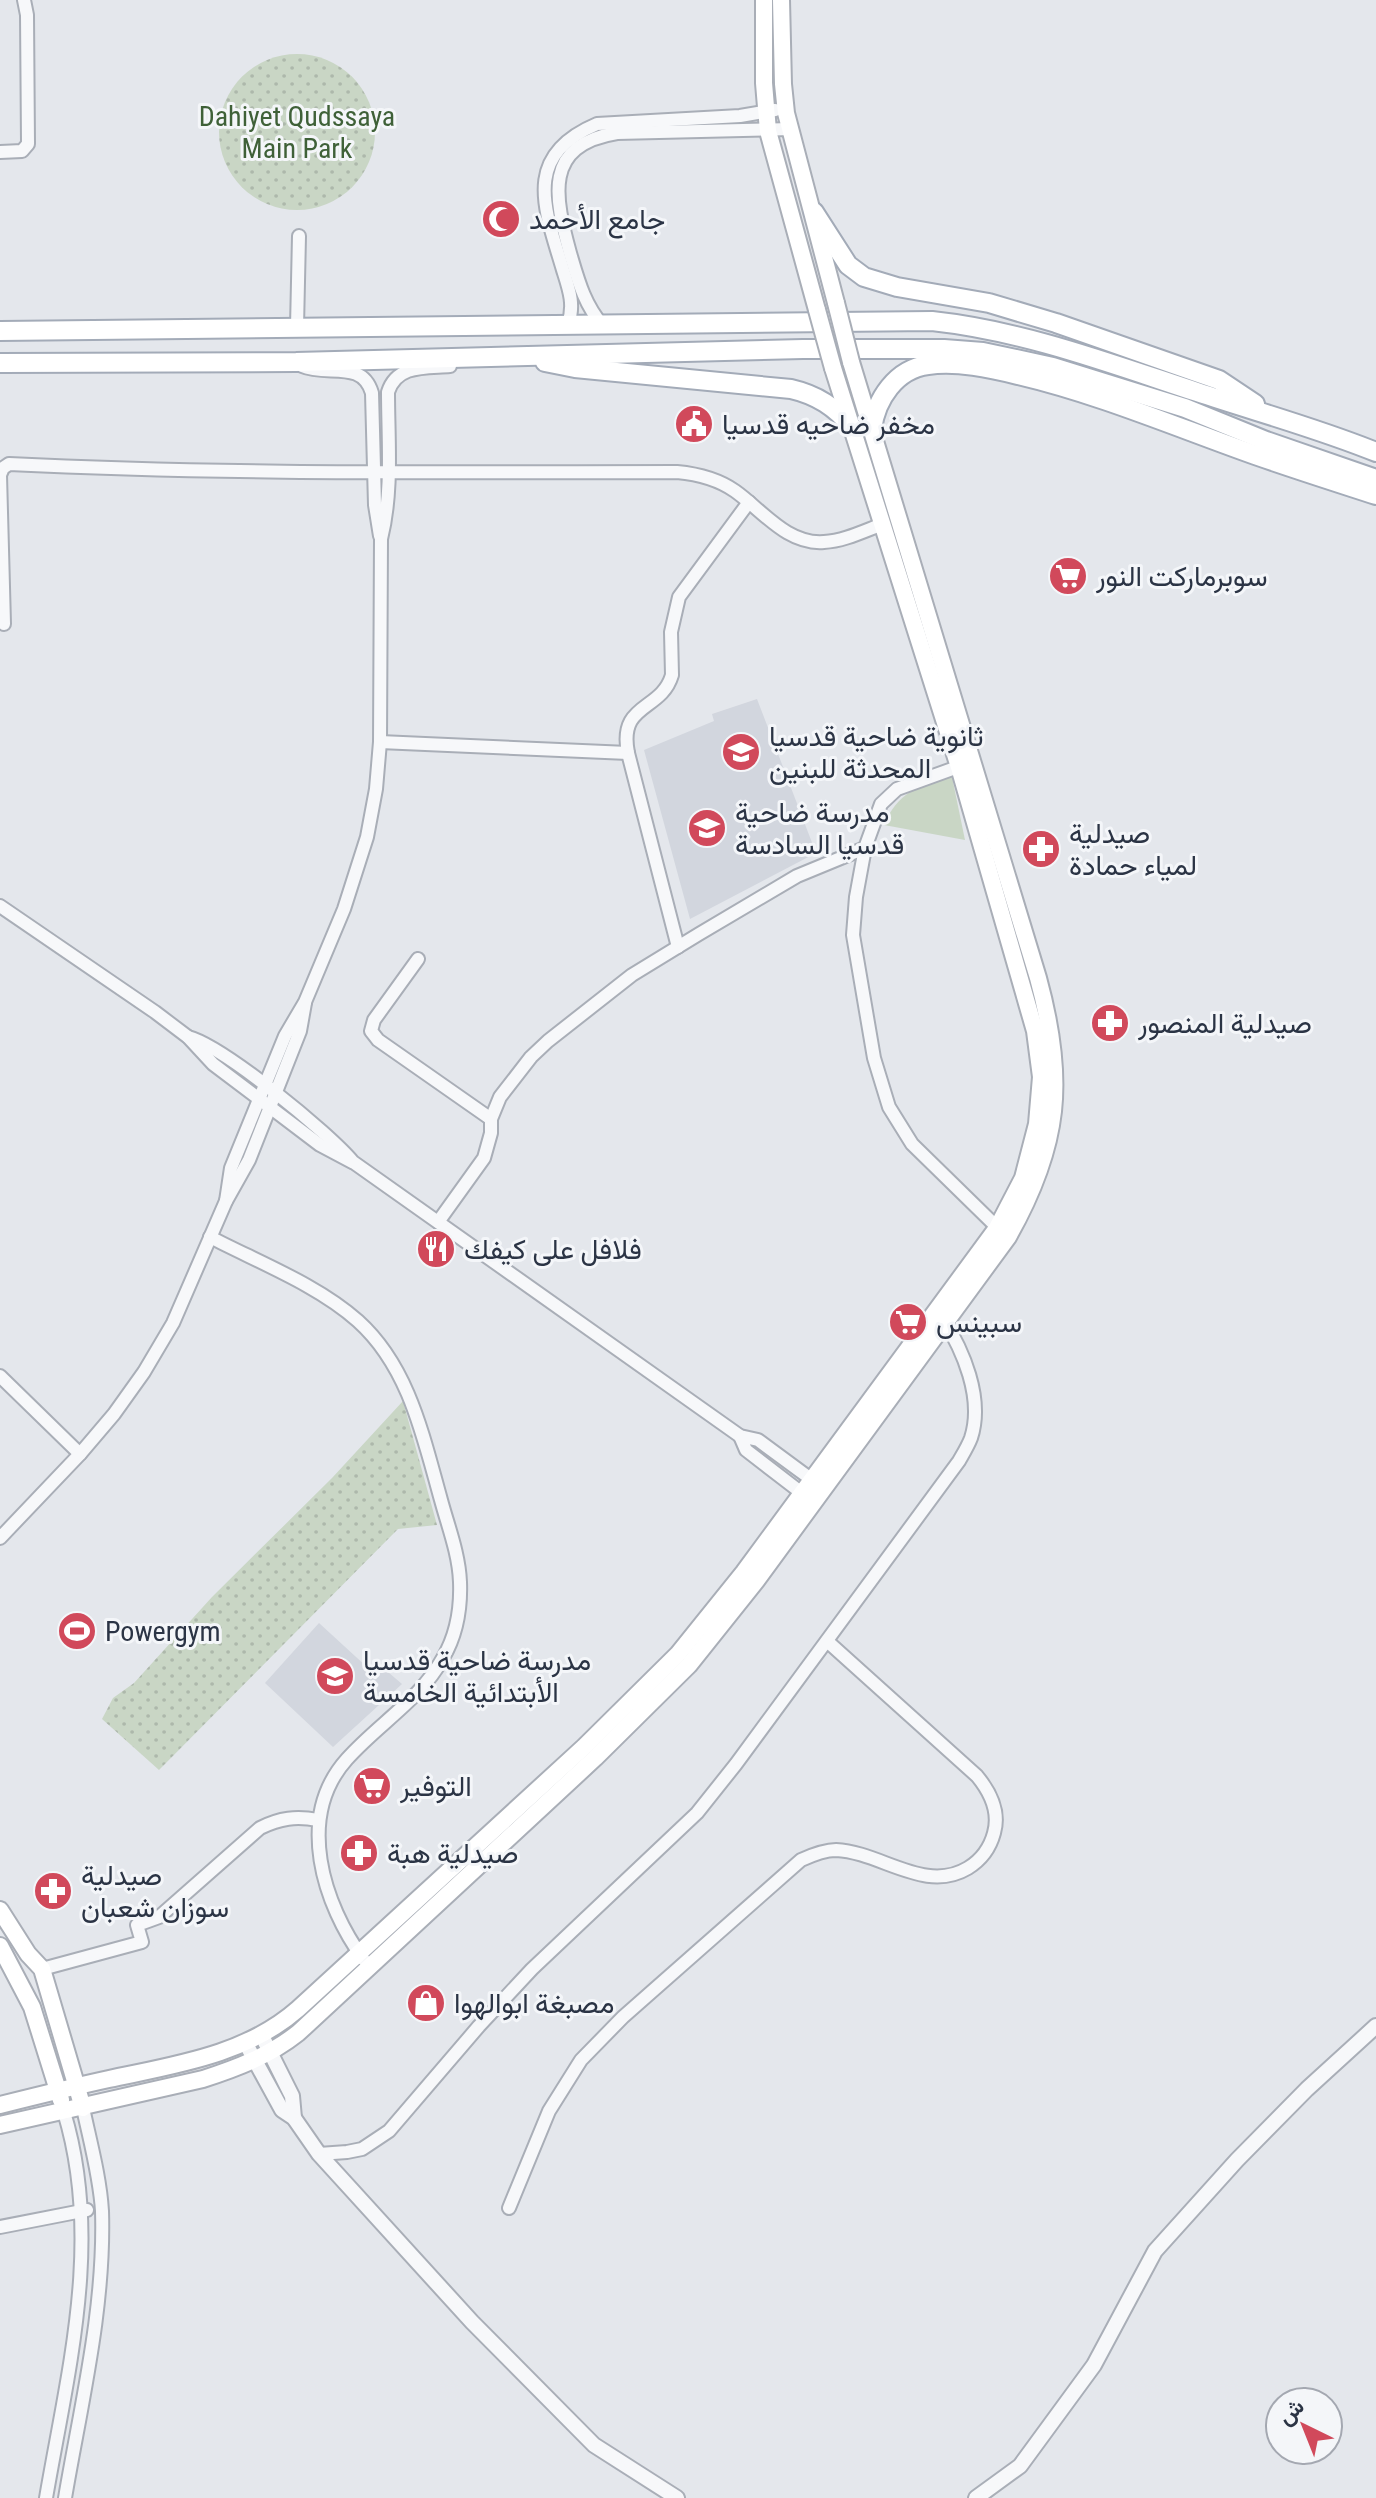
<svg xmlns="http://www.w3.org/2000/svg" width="1376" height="2498" viewBox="0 0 1376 2498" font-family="'Roboto Condensed',Vazirmatn,sans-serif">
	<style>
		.built { fill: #d2d6de }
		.grass { fill: #c9d6c5 }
		.park { fill: url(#park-dots) }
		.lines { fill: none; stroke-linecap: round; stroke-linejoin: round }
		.minor-casing { stroke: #a9aeb7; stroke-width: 16 }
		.tertiary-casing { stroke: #a9aeb7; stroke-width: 18 }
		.secondary-casing { stroke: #a9aeb7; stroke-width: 20 }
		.primary-casing { stroke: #a3abb8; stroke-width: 22 }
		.minor { stroke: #f7f8fa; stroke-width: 12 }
		.tertiary { stroke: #f7f8fa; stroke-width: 14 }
		.secondary { stroke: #fff; stroke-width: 16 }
		.primary { stroke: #fff; stroke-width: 18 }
		.secondary-bridge-casing { stroke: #a9aeb7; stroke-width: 20; stroke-linecap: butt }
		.secondary-bridge { stroke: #fff; stroke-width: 16 }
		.labels { text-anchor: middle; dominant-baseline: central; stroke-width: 6; stroke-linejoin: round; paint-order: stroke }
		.park-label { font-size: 28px; fill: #3f6138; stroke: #f4f6f9 }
		.poi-label { font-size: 28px; fill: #2b3445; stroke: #f4f6f9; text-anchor: start }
	</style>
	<defs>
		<pattern id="park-dots" width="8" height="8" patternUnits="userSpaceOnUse" patternTransform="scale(2)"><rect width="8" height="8" fill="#c9d6c5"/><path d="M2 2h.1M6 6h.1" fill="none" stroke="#adb8ab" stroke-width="1.8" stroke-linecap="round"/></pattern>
	</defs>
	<rect width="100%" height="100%" fill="#e4e7ec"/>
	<g class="built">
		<polygon points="757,699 816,853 690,919 644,750 714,721 712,714"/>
		<polygon points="319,1623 368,1668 375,1661 402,1684 333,1747 265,1683"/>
	</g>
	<path class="grass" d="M 952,777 L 965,840 L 884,825 C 895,796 921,781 952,777 Z"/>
	<g class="park">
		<circle cx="297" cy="132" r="78"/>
		<polygon points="403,1401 437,1525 398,1529 159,1770 102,1719 113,1698 134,1683 212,1597 332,1478"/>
	</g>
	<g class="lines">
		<g class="minor-casing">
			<g id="minor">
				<polyline points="0,152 22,151 28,144 27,15 24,0"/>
				<path d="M 568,324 C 575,305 569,289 563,270 C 545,209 521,156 597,124 L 740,116 L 775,110"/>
				<path d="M 603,326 C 584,304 578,280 570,253 C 555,198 542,145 617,133 L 791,129"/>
				<polyline points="297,327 299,236"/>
				<path d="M 302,366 C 327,377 362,359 372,393 L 375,505 L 380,536"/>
				<path d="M 4,624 L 0,475 L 3,468 L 9,464 C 232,475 454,472 677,472 C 698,474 718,479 735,491 C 762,510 787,545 824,542 C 844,541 864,531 883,524"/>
				<polyline points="380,742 628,753"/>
				<polyline points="966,764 897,789 881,804 865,848 856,897 853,935 874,1058 889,1107 912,1144 1003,1233"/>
				<polyline points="0,906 155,1012 188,1037 213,1064 320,1145 352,1162"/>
				<path d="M 678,947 L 628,753 C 618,702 661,712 672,675 L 671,632 L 679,597 L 749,502"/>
				<polyline points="418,959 374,1020 371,1031 378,1040 491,1119"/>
				<path d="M 188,1037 C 223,1046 329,1133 353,1162 L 740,1436 L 758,1440 L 819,1485"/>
				<path d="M 226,1201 L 231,1168 L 285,1036 L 305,1002 L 344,909 L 367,837 L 376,789 L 380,742 L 381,539 C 393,491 388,440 388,392 C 397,364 426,368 450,366"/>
				<polyline points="438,1222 484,1158 491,1133 491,1119 500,1097 531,1057 548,1041 632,975 699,934 797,876 865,848"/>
				<path d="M 210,1237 C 258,1262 318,1285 358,1321 C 409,1367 423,1436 441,1500 C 448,1526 459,1554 460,1582 C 461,1608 456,1636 443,1658 C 420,1700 378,1724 347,1759 C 295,1817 323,1904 364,1960"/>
				<polyline points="0,1376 80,1454"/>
				<polyline points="740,1436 746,1450 807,1497"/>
				<polyline points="0,1538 80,1454 114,1414 144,1372 173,1323 226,1201 249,1160 300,1031 305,1003"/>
				<path d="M 42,1969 L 142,1942 L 137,1925 L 159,1917 L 260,1828 C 280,1818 296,1816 318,1820"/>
				<path d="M 319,2154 L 347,2152 L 362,2149 L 389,2131 L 479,2026 L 532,1969 L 697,1813 L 736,1764 L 959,1461 C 963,1454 968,1446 971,1438 C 984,1398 963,1350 942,1317"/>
				<path d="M 509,2208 L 549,2111 L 581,2060 L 623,2017 L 801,1860 C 812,1855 824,1850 836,1850 C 881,1852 925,1894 968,1868 C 981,1860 990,1848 994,1833 C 1000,1812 991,1793 977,1776 L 827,1641"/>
				<polyline points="0,2227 87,2210"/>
				<path d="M 46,2498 C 68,2370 103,2240 64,2112"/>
				<path d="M 65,2498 C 81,2404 105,2308 102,2211 C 100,2177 90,2141 83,2108"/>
			</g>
		</g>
		<g class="tertiary-casing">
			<g id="tertiary">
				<polyline points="265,2042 292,2096 294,2118"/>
				<polyline points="246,2044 282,2110 294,2118 319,2154 472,2322 594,2445 677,2498"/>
				<polyline points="976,2498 1020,2466 1094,2365 1155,2251 1237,2160 1307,2089 1376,2026"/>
			</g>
		</g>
		<g class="secondary-casing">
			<g id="secondary">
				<polyline points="764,0 764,83 768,131 817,310"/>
				<polyline points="781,0 783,84 786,113 836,303"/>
				<polyline points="0,1910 28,1954 42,1969 83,2108"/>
				<polyline points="0,1946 32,2007 61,2100"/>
				<path d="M 0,2105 C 36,2096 72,2087 109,2079 C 174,2065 246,2055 298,2009 L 584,1747 L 678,1654 L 744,1572 L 997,1228 L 1023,1178 L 1037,1124 L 1041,1077 L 1035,1031 L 959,767 L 833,368"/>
				<path d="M 0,2125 L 203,2079 C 237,2068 269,2056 298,2033 L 595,1758 L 689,1665 L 756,1581 L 1008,1237 C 1060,1145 1066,1080 1038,978 L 851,362"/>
			</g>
		</g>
		<g class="primary-casing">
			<g id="primary">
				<polyline points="814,212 848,265 864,277 897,287 989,303 1056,323 1219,380 1255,404"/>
				<path d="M 0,331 L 932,321 C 1024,331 1109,363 1197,392 C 1257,412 1317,428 1376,452"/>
				<path d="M 545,362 L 575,368 L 791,389 C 817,395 835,407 852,427"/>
				<polyline points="0,363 296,362 803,349 944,349 983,352 1053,367 1185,408 1266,441 1376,479"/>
				<path d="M 872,429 C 876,399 896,369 928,365 C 957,361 990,368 1018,375 C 1099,394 1176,427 1255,455 C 1295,469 1336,482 1376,495"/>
			</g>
		</g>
		<use href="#minor" class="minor"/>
		<use href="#tertiary" class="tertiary"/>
		<use href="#secondary" class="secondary"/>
		<use href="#primary" class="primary"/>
		<g class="secondary-bridge-casing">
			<g id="secondary-bridge">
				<polyline points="836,303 851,362"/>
				<polyline points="817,310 833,368"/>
			</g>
		</g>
		<use href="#secondary-bridge" class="secondary-bridge"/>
	</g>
	<defs>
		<g id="mosque-disc" transform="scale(2)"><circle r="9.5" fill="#d1495b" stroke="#f4f6f9"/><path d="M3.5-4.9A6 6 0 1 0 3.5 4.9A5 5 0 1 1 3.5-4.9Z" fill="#fff"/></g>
		<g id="civic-disc" transform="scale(2)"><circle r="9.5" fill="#d1495b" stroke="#f4f6f9"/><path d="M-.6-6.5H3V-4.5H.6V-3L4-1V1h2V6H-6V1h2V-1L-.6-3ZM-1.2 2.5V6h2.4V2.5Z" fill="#fff"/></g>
		<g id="supermarket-disc" transform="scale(2)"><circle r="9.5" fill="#d1495b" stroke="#f4f6f9"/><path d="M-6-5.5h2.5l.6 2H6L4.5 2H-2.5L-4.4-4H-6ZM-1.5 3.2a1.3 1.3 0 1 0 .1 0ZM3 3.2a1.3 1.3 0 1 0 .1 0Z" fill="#fff"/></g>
		<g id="school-disc" transform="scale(2)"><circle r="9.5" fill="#d1495b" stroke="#f4f6f9"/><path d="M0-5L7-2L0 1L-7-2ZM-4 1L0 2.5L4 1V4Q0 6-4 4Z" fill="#fff"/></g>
		<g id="pharmacy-disc" transform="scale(2)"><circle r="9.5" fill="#d1495b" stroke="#f4f6f9"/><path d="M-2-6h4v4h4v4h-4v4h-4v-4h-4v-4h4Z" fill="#fff"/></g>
		<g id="restaurant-disc" transform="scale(2)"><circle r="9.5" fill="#d1495b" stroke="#f4f6f9"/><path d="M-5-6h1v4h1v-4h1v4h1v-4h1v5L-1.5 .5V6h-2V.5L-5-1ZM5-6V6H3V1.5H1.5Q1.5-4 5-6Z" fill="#fff"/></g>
		<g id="stadium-disc" transform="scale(2)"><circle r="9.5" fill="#d1495b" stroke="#f4f6f9"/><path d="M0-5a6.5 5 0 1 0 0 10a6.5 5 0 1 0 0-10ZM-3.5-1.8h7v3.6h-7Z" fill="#fff"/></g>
		<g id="shop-disc" transform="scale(2)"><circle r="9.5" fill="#d1495b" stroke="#f4f6f9"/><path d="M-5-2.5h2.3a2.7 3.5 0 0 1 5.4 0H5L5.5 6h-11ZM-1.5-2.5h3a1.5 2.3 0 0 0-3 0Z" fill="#fff"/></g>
	</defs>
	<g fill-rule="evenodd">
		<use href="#mosque-disc" x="501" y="219"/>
		<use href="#civic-disc" x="694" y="424"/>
		<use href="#supermarket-disc" x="1068" y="576"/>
		<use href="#school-disc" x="741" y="752"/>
		<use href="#school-disc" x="707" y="828"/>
		<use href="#pharmacy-disc" x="1041" y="849"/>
		<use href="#pharmacy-disc" x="1110" y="1023"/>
		<use href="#restaurant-disc" x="436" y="1249"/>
		<use href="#supermarket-disc" x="908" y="1322"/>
		<use href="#stadium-disc" x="77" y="1631"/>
		<use href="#school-disc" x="335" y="1676"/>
		<use href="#supermarket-disc" x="372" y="1786"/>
		<use href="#pharmacy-disc" x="359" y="1853"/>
		<use href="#pharmacy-disc" x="53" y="1891"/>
		<use href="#shop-disc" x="426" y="2003"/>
	</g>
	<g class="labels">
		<g class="park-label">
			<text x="297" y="116">Dahiyet Qudssaya<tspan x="297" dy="32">Main Park</tspan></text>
		</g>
		<g class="poi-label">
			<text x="529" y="219">جامع الأحمد</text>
			<text x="722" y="424">مخفر ضاحيه قدسيا</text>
			<text x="1096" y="576">سوبرماركت النور</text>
			<text x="769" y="736">ثانوية ضاحية قدسيا<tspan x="769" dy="32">المحدثة للبنين</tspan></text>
			<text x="735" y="812">مدرسة ضاحية<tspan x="735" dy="32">قدسيا السادسة</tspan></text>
			<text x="1069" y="833">صيدلية<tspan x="1069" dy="32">لمياء حمادة</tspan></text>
			<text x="1138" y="1023">صيدلية المنصور</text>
			<text x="464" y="1249">فلافل على كيفك</text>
			<text x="936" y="1322">سبينس</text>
			<text x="105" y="1631">Powergym</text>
			<text x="363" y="1660">مدرسة ضاحية قدسيا<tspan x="363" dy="32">الأبتدائية الخامسة</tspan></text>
			<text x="400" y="1786">التوفير</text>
			<text x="387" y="1853">صيدلية هبة</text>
			<text x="81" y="1875">صيدلية<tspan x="81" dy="32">سوزان شعبان</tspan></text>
			<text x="454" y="2003">مصبغة ابوالهوا</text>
		</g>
	</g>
	<g transform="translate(1304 2426) rotate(317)"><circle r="38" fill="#f4f6f9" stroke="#a4a8b1" stroke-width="2"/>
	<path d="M0-6L14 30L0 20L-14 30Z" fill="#d1495b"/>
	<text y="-12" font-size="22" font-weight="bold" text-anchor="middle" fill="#2b3445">ش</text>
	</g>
</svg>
